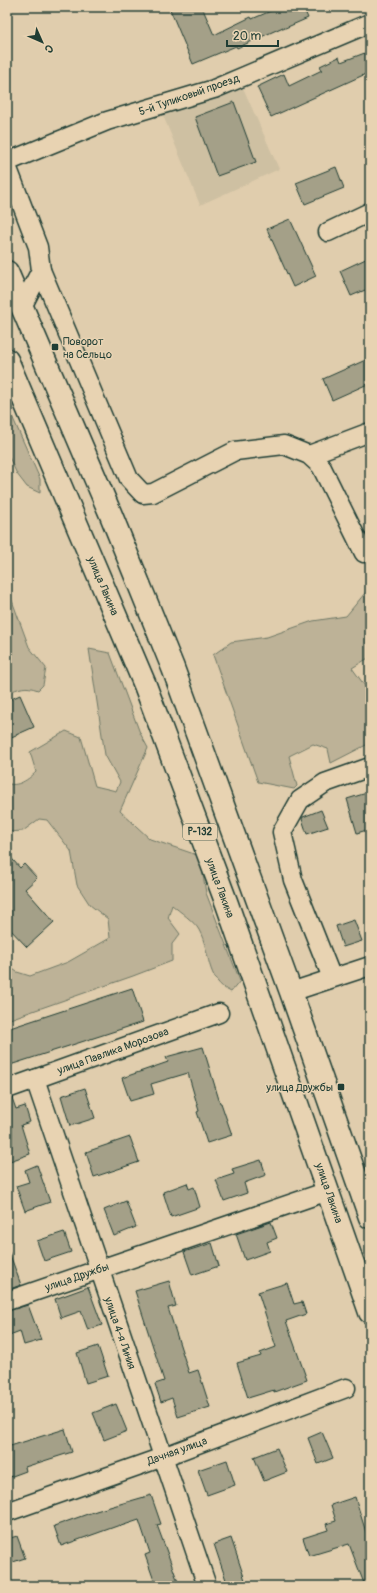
<svg xmlns="http://www.w3.org/2000/svg" width="377" height="1593" viewBox="0 0 377 1593" font-family="Pangolin,sans-serif">
	<style>
		.built { fill: #cec0a2 }
		.green { fill: #bdb297; stroke: #6e7866 }
		.building { fill: #a4a088; stroke: #1f3d34 }
		.lines { fill: none; stroke-linecap: round; stroke-linejoin: round }
		.minor-casing { stroke: #1f3d34; stroke-width: 21 }
		.highway-casing { stroke: #1f3d34; stroke-width: 25 }
		.minor { stroke: #e8d3b2; stroke-width: 18 }
		.highway { stroke: #e8d3b2; stroke-width: 22 }
		.poi-dot { fill: #1f3d34; stroke: #e8d3b2; stroke-width: 1.5 }
		.labels { text-anchor: middle; dominant-baseline: central; stroke-width: 3; stroke-linejoin: round; paint-order: stroke }
		.shield { fill: #e8d3b2; stroke: #5b6a5a; stroke-width: 1 }
		.shield-label { font-size: 10px; font-weight: bold; fill: #1f3d34 }
		.street-label { font-size: 11px; fill: #1f3d34; stroke: #e8d3b2 }
		.poi-label { font-size: 11px; fill: #1f3d34; stroke: #e8d3b2; text-anchor: start }
	</style>
	<rect width="100%" height="100%" fill="#e0cdad"/>
	<filter id="ink" filterUnits="userSpaceOnUse"><feTurbulence type="fractalNoise" baseFrequency=".025" numOctaves="2"/><feDisplacementMap in="SourceGraphic" scale="8" xChannelSelector="R" yChannelSelector="G"/><feConvolveMatrix kernelMatrix="1 2 1 2 8 2 1 2 1" color-interpolation-filters="sRGB"/></filter>
	<g filter="url(#ink)">
		<polygon class="built" points="240,81 279,169 200,205 162,113"/>
		<g class="green">
			<polygon points="7,405 40,479 40,493 27,487 17,474 7,453"/>
			<path d="M 7,587 L 29,647 L 46,668 L 43,685 L 38,690 C 25,685 20,688 7,693 Z"/>
			<polygon points="370,587 370,657 352,668 370,693 370,743 331,763 328,749 313,744 289,756 297,786 294,789 258,782 213,655 231,642 267,637 313,621 346,616"/>
			<path d="M 89,649 L 110,653 L 140,733 L 148,748 L 120,811 L 150,839 L 200,856 L 206,893 L 240,981 L 231,992 C 205,980 211,952 199,930 C 195,922 179,911 172,905 L 168,918 L 180,934 L 172,944 L 172,961 L 133,976 L 7,1020 L 7,965 L 17,972 L 30,976 L 68,962 L 110,938 L 108,919 L 90,905 L 77,885 L 71,851 L 47,820 L 39,819 L 23,831 L 7,832 L 7,783 C 17,788 29,779 36,772 L 30,752 L 66,731 L 81,737 L 95,786 L 116,791 L 120,782 L 105,755 Z"/>
		</g>
		<g class="building">
			<polygon points="169,7 202,7 214,35 251,17 252,19 280,7 303,7 308,18 283,29 283,27 237,48 236,46 193,64"/>
			<polygon points="370,51 370,72 271,117 257,87 284,74 289,86 322,70 320,66 339,57 341,62"/>
			<polygon points="234,102 256,162 217,176 195,117"/>
			<polygon points="336,167 344,188 305,204 296,183"/>
			<polygon points="290,219 316,276 293,287 267,229"/>
			<polygon points="370,257 370,288 351,296 340,271"/>
			<polygon points="370,358 370,383 332,400 323,379"/>
			<polygon points="20,695 34,727 7,739 7,701"/>
			<polygon points="370,792 370,829 357,833 347,799"/>
			<polygon points="321,810 328,827 307,834 302,819 303,817"/>
			<polygon points="7,853 20,868 24,864 37,878 25,889 54,922 27,947 7,926"/>
			<polygon points="354,920 362,941 343,947 336,926"/>
			<polygon points="132,988 143,1022 7,1066 7,1029"/>
			<polygon points="203,1047 220,1103 221,1103 232,1135 207,1143 197,1112 199,1111 188,1073 151,1084 154,1094 130,1101 122,1078 168,1062 166,1057"/>
			<polygon points="85,1088 95,1118 70,1126 61,1096"/>
			<polygon points="12,1098 16,1109 25,1106 30,1122 21,1125 30,1154 7,1162 7,1099"/>
			<polygon points="130,1137 139,1162 94,1177 86,1152"/>
			<polygon points="261,1160 266,1175 244,1183 247,1193 224,1201 216,1180 234,1174 232,1169"/>
			<polygon points="37,1165 50,1202 25,1211 16,1186 29,1182 25,1170"/>
			<polygon points="187,1183 189,1189 194,1187 200,1207 171,1217 163,1192"/>
			<polygon points="126,1201 136,1227 114,1236 104,1210"/>
			<polygon points="271,1222 277,1238 267,1242 270,1251 245,1260 236,1234"/>
			<polygon points="64,1232 71,1252 44,1261 37,1241"/>
			<polygon points="212,1243 219,1266 192,1275 184,1252"/>
			<polygon points="7,1252 9,1252 21,1285 7,1290"/>
			<polygon points="169,1281 176,1306 168,1308 189,1373 198,1370 210,1407 178,1417 172,1398 161,1402 155,1384 164,1381 135,1291"/>
			<polygon points="287,1283 294,1304 302,1302 306,1314 286,1321 307,1380 274,1392 274,1390 248,1398 237,1363 261,1356 260,1353 276,1347 258,1292"/>
			<polygon points="88,1287 102,1325 88,1330 81,1311 61,1318 55,1299"/>
			<polygon points="28,1305 41,1340 24,1345 20,1331 7,1336 7,1311"/>
			<polygon points="98,1346 108,1376 86,1383 77,1353"/>
			<polygon points="116,1404 127,1431 104,1440 93,1413"/>
			<polygon points="65,1429 72,1452 25,1467 26,1471 7,1478 7,1447"/>
			<polygon points="322,1432 333,1458 318,1464 308,1438"/>
			<polygon points="277,1448 287,1472 264,1481 254,1457"/>
			<polygon points="227,1460 235,1485 207,1495 198,1470"/>
			<polygon points="151,1495 161,1524 157,1525 178,1582 166,1586 156,1586 145,1555 150,1553 139,1520 121,1526 120,1525 61,1546 54,1526 96,1511"/>
			<polygon points="355,1497 370,1545 370,1586 365,1586 349,1544 309,1556 303,1538 328,1530 326,1524 336,1521 331,1505"/>
			<polygon points="17,1536 25,1558 7,1564 7,1539"/>
			<polygon points="231,1538 247,1586 228,1586 214,1544"/>
		</g>
		<g class="lines">
			<g class="minor-casing">
				<g id="minor">
					<polyline points="7,162 107,121 214,89 370,23"/>
					<polyline points="7,166 38,247 41,270 22,307"/>
					<polyline points="328,232 370,212"/>
					<polyline points="41,270 129,479 143,494 153,493 235,451 284,445 309,455 321,466 364,553"/>
					<polyline points="309,455 370,432"/>
					<polyline points="332,978 293,880 282,832 300,800 325,783 370,767"/>
					<polyline points="291,992 370,966"/>
					<polyline points="35,1079 207,1586"/>
					<polyline points="7,1089 219,1013"/>
					<polyline points="7,1301 328,1191"/>
					<polyline points="7,1512 163,1457 346,1388"/>
				</g>
			</g>
			<g class="highway-casing">
				<g id="highway">
					<polyline points="7,272 111,515 173,668 291,992 370,1217"/>
					<polyline points="7,360 145,685 227,904 370,1312"/>
				</g>
			</g>
			<use href="#minor" class="minor"/>
			<use href="#highway" class="highway"/>
		</g>
	</g>
	<g class="poi-dot">
		<rect x="51" y="343" width="8" height="8" rx="2"/>
		<rect x="337" y="1083" width="8" height="8" rx="2"/>
	</g>
	<g class="labels">
		<rect class="shield" x="183" y="824" width="34" height="16" rx="3"/>
		<g class="shield-label">
			<text x="200" y="832">Р-132</text>
		</g>
		<g class="street-label">
			<text transform="translate(189 95) rotate(-19)">5-й Тупиковый проезд</text>
			<text transform="translate(103 586) rotate(67)">улица Лакина</text>
			<text transform="translate(220 888) rotate(70)">улица Лакина</text>
			<text transform="translate(113 1051) rotate(-20)">улица Павлика Морозова</text>
			<text transform="translate(329 1193) rotate(71)">улица Лакина</text>
			<text transform="translate(77 1277) rotate(-19)">улица Дружбы</text>
			<text transform="translate(120 1333) rotate(71)">улица 4-я Линия</text>
			<text transform="translate(177 1451) rotate(-20)">Дачная улица</text>
		</g>
		<g class="poi-label">
			<text x="63" y="341">Поворот<tspan x="63" dy="13">на Сельцо</tspan></text>
			<text x="333" y="1087" text-anchor="end">улица Дружбы</text>
		</g>
	</g>
	<rect width="377" height="1593" fill="none" stroke="#e8d3b2" stroke-width="24"/>
	<rect x="12" y="12" width="353" height="1569" fill="none" stroke="#1f3d34" stroke-width="1.5" filter="url(#ink)"/>
	<g transform="translate(42 42) rotate(135)" stroke="#e8d3b2" stroke-width="3" paint-order="stroke">
	<path d="M0-3L7 15L0 10L-7 15Z" fill="#1f3d34"/>
	<text y="-6" font-size="11" font-weight="bold" text-anchor="middle" fill="#1f3d34">С</text>
	</g>
	<path d="M227 40v6h51v-6" fill="none" stroke="#1f3d34" stroke-width="2"/>
	<text x="233" y="40" font-size="12" fill="#1f3d34" stroke="#e8d3b2" stroke-width="3" paint-order="stroke">20 m</text>
</svg>
